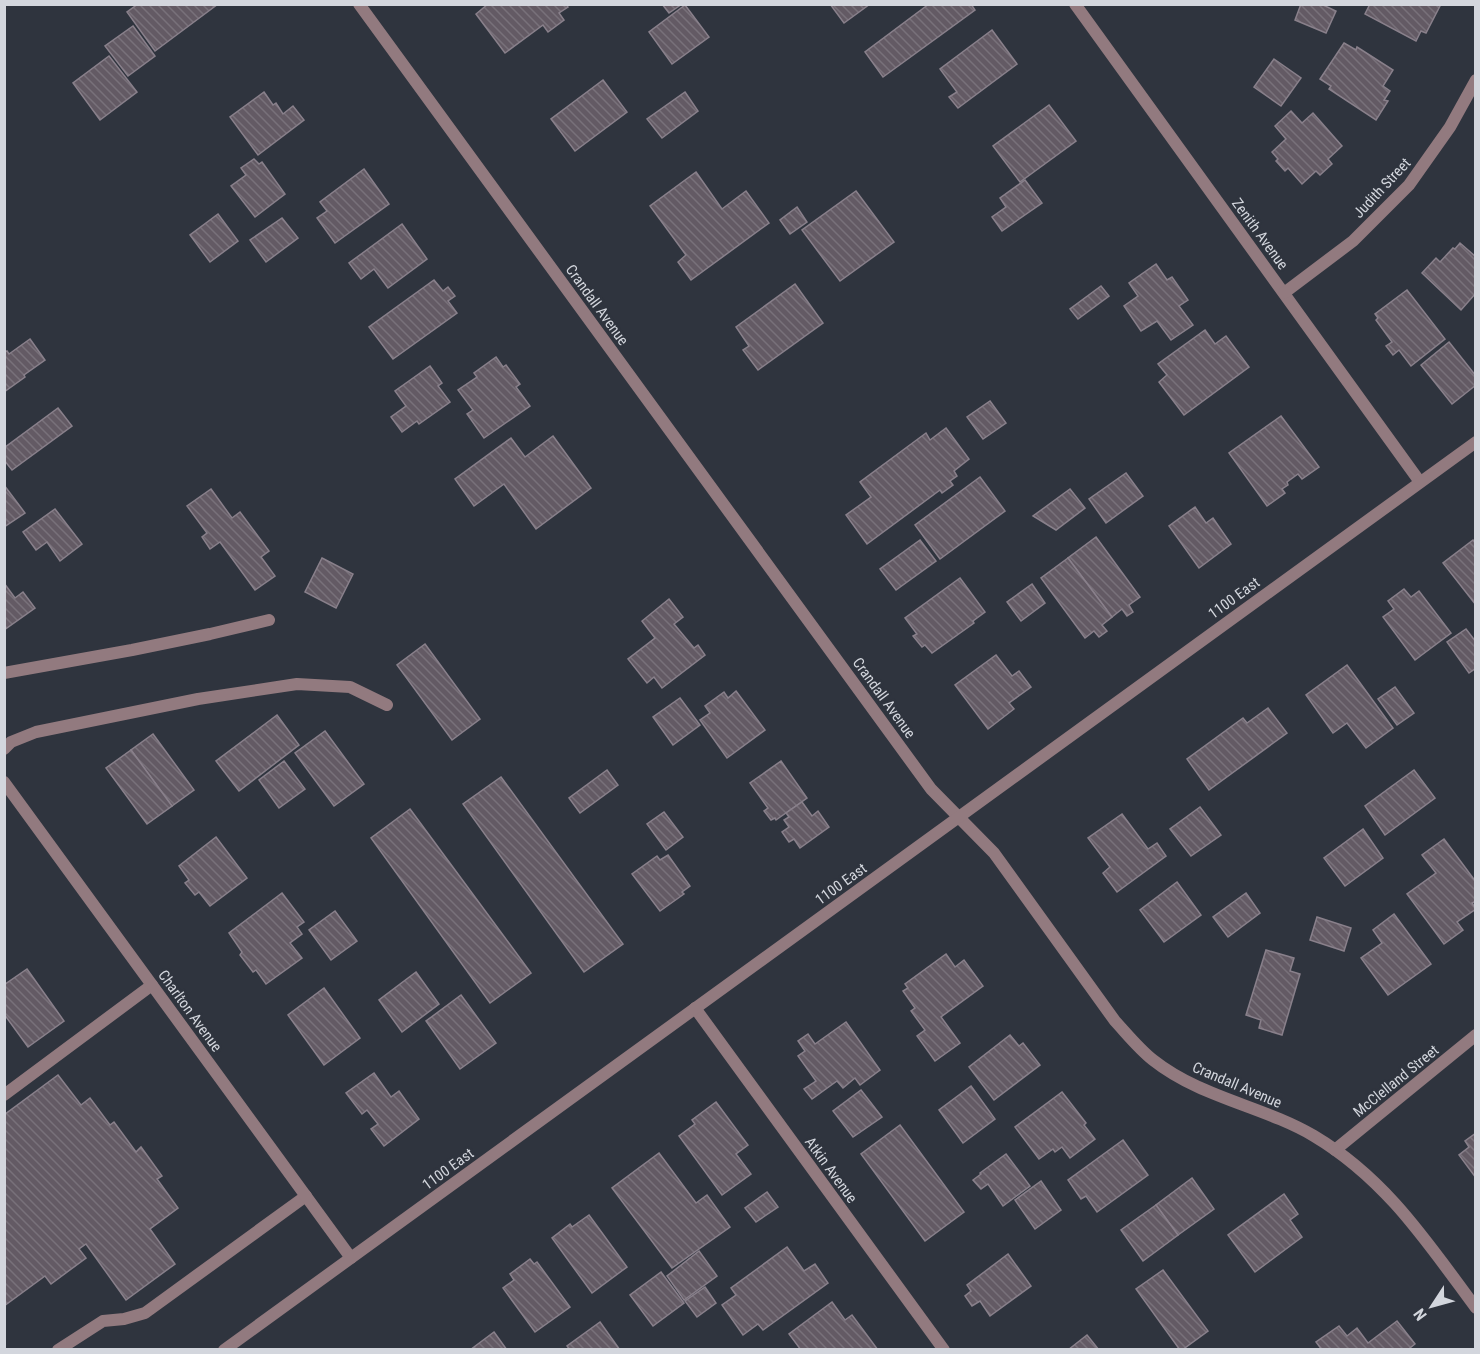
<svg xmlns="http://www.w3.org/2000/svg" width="1480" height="1354" viewBox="0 0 1480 1354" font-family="'Roboto Condensed',sans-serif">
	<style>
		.building { fill: url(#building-back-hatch); stroke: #89808b; stroke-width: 1.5 }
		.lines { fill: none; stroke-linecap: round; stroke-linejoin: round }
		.lane { stroke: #927a7f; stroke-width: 12 }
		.street { stroke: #927a7f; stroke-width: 12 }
		.labels { text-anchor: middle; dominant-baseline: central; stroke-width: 5; stroke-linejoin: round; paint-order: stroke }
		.street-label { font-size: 15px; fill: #d3d6dd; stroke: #2f343e }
	</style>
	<defs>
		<pattern id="building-back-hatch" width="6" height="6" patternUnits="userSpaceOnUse" patternTransform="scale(1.5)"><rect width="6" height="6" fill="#635a64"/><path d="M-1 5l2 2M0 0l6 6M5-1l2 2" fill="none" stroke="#78717a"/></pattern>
	</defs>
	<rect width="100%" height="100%" fill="#2f343e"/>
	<g class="building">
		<polygon points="138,4 218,4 155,51 127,12"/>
		<polygon points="488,4 566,4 568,7 559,13 564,20 548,32 543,25 505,53 476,14"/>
		<polygon points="662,4 682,4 669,13"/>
		<polygon points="830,4 870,4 844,23"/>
		<polygon points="929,4 971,4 975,10 883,77 865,52"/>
		<polygon points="1301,4 1321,4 1336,11 1326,33 1295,20"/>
		<polygon points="1370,4 1437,4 1440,6 1426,33 1421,31 1416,41 1365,14"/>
		<polygon points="685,5 709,37 672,64 649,32"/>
		<polygon points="133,26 155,56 128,76 105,46"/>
		<polygon points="992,30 1017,64 958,108 949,97 957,92 940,69"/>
		<polygon points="1344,43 1356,50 1357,47 1393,70 1383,86 1390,91 1384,100 1388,101 1376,120 1329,89 1331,86 1320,79"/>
		<polygon points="109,56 137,92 100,120 73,83"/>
		<polygon points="1274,59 1301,78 1281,106 1254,87"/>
		<polygon points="603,80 627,112 575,151 551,119"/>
		<polygon points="264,92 273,105 276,103 283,114 293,106 304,120 258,155 230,117"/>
		<polygon points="685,92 698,111 662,138 647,119"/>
		<polygon points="1049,105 1076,141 1020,182 993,146"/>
		<polygon points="1291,111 1302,123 1313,113 1342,146 1328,159 1332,164 1320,175 1316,171 1302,184 1288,168 1285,171 1276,161 1278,159 1272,152 1286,139 1275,126"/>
		<polygon points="254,159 259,164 262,162 285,194 255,217 231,186 246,175 241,168"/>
		<polygon points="364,169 389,204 335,243 317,218 327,211 320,202"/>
		<polygon points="696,172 722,209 746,191 769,223 691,280 678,262 686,255 650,206"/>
		<polygon points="1025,180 1042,203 1002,231 992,217 1006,207 1000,198"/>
		<polygon points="856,191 894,242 840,281 802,230"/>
		<polygon points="797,207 807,222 790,234 780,220"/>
		<polygon points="218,214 238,241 210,262 190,235"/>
		<polygon points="282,218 298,238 266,262 250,240"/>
		<polygon points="402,224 427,259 388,288 374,269 361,279 349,263"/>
		<polygon points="1460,243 1476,257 1476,293 1461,310 1422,273 1436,258 1440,262 1453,248 1455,249"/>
		<polygon points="1156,264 1167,280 1172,277 1188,300 1179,306 1193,325 1171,340 1157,321 1141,331 1124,306 1138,296 1129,283"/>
		<polygon points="434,280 443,291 448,287 455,296 448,301 457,313 393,359 369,327"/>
		<polygon points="795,284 823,323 758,370 743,350 749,346 736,327"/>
		<polygon points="1101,286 1109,296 1078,319 1070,309"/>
		<polygon points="1407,290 1445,339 1411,366 1399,350 1393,355 1386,346 1392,342 1376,320 1378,318 1375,314"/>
		<polygon points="1205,330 1215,344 1226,336 1249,367 1184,415 1159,382 1167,375 1158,364"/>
		<polygon points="30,339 45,360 24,375 25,377 4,392 4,352 7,351 9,354"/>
		<polygon points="1449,342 1476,376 1476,385 1452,404 1421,365"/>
		<polygon points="496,357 503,367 506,365 520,384 516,387 530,406 484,438 467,414 473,410 458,390 477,377 474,373"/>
		<polygon points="430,366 442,383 438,386 450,402 419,424 417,421 402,432 391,417 406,406 395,391"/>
		<polygon points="990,401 1006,423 983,439 967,417"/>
		<polygon points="58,408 72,426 12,470 4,460 4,448"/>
		<polygon points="1281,416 1319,467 1302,479 1298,474 1287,482 1288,485 1282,489 1285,493 1267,506 1229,453"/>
		<polygon points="946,428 969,459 954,471 957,476 950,481 953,485 942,493 940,490 867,544 846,515 871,497 860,482 926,433 930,440"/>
		<polygon points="553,436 591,488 536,529 504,484 474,506 455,479 511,438 525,457"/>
		<polygon points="1126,473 1143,496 1106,523 1089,499"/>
		<polygon points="980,477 1005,511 940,559 915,525"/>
		<polygon points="4,485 25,513 4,527"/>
		<polygon points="211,489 232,518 240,512 269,551 261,557 275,576 255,590 220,542 210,549 202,537 207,533 187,506"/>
		<polygon points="1070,489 1085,508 1056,530 1033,516"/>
		<polygon points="1195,507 1206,523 1213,518 1231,544 1199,568 1169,526"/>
		<polygon points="55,509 82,544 60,561 47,542 36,550 23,532"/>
		<polygon points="1096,537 1140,597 1129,605 1133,612 1127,616 1122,609 1112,617 1068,558"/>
		<polygon points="920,540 936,561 896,590 880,569"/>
		<polygon points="1473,540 1476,544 1476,605 1443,563"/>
		<polygon points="322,558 353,574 336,608 305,592"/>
		<polygon points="1068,558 1112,617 1102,625 1107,631 1099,637 1094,631 1085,638 1041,578"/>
		<polygon points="960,578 985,612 973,621 974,623 932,653 925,645 922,647 913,636 917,634 905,618"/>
		<polygon points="4,583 15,598 23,592 35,608 4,630"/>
		<polygon points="1032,584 1045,603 1021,621 1007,602"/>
		<polygon points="1404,589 1411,597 1419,591 1451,633 1415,660 1383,617 1394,609 1388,601"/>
		<polygon points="669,599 683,617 674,624 694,648 698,645 705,655 662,688 654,677 647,683 628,659 655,638 642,621"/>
		<polygon points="1466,629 1476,642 1476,668 1469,673 1447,642"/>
		<polygon points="425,644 480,719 452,740 397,665"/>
		<polygon points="996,655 1012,676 1019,671 1031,687 1009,703 1014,709 988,729 955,685"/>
		<polygon points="1347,665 1393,728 1366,748 1347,723 1333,733 1306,695"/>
		<polygon points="1395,687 1414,713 1397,725 1378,699"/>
		<polygon points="736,691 765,730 727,758 700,720 710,713 705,706 724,692 728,698"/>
		<polygon points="680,698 700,725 673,745 653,717"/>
		<polygon points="1268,708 1287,733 1209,790 1187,759 1243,718 1247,723"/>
		<polygon points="277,715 299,745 239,791 216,761"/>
		<polygon points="325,731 364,784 334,806 295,753"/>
		<polygon points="153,734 194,790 172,806 131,750"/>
		<polygon points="131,750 172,806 147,824 106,768"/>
		<polygon points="284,761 305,789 279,808 259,780"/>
		<polygon points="781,761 807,798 776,820 775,818 771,820 764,811 768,808 750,783"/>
		<polygon points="607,770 618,785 580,813 569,798"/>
		<polygon points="1414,770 1435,798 1385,835 1365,806"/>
		<polygon points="501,777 623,944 584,972 463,804"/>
		<polygon points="802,802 812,816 818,811 829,827 800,848 794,839 789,842 782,832 789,827 784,820 789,817 786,813"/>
		<polygon points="1200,807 1221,835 1191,856 1170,829"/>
		<polygon points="410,809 531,973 490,1003 371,838"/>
		<polygon points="664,812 683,837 666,850 647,824"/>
		<polygon points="1122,814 1148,849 1157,843 1166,856 1117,892 1103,873 1110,867 1088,838"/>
		<polygon points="1363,829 1383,858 1345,886 1324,858"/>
		<polygon points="216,837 247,878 210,906 199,892 195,895 185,883 189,880 179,866"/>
		<polygon points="1444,839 1476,882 1476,901 1472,903 1476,909 1457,922 1463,930 1444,944 1407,894 1436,873 1422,855"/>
		<polygon points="668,855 690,886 682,892 684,894 660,911 632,874 657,856 660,860"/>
		<polygon points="1177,882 1201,915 1164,942 1140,910"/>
		<polygon points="282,893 304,922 297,927 302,934 290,943 302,958 266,984 256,970 253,972 240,955 242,952 229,933"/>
		<polygon points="1246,893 1260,913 1228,937 1213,917"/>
		<polygon points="335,911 357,941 331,960 309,930"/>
		<polygon points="1394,914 1431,964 1388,995 1361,958 1382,943 1373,930"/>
		<polygon points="1317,917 1351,928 1344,951 1310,940"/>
		<polygon points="1266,950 1294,958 1290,971 1300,974 1282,1035 1259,1028 1261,1020 1246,1015"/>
		<polygon points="946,954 955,967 964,960 983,986 941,1017 960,1043 935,1061 917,1036 925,1030 911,1011 915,1008 903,991 908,988 905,984"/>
		<polygon points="27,969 64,1021 28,1047 4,1014 4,985"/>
		<polygon points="416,972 439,1004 402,1032 379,1000"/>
		<polygon points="324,988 360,1038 324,1065 288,1015"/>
		<polygon points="461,995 496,1043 460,1069 426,1021"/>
		<polygon points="846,1022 880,1070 860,1085 855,1078 843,1088 837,1081 812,1099 804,1089 816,1081 798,1056 805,1051 798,1041 808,1034 815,1044"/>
		<polygon points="1010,1035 1019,1046 1023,1043 1040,1065 994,1100 969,1067"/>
		<polygon points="374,1073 391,1097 399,1091 419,1119 384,1146 371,1129 378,1124 367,1110 362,1114 346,1093"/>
		<polygon points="58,1075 81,1105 90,1098 110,1125 114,1122 136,1152 141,1147 162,1176 157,1179 178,1208 150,1229 175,1264 126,1300 86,1244 79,1249 86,1258 51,1284 45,1276 4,1306 4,1115"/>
		<polygon points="971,1086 995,1119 963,1143 939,1110"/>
		<polygon points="861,1090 882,1117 853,1137 833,1111"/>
		<polygon points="1062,1092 1086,1123 1084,1125 1095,1139 1070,1158 1062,1147 1055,1152 1053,1149 1039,1159 1015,1127"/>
		<polygon points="716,1102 748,1145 736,1154 751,1174 722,1195 679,1136 695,1124 692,1120"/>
		<polygon points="900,1125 964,1212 925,1241 861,1154"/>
		<polygon points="1476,1133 1476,1178 1459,1155 1469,1147 1465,1141"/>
		<polygon points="1123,1140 1148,1175 1097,1212 1086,1196 1081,1199 1068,1180"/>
		<polygon points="659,1153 696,1203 707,1195 730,1227 672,1268 612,1188"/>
		<polygon points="1006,1154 1030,1186 1003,1206 988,1184 981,1189 973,1180 981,1174 980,1173"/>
		<polygon points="1192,1178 1214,1209 1178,1235 1156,1205"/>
		<polygon points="1041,1181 1061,1210 1035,1229 1015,1200"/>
		<polygon points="767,1192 778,1207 756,1222 745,1208"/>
		<polygon points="1284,1194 1298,1214 1290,1220 1302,1237 1255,1272 1228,1235"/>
		<polygon points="1156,1205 1178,1235 1143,1261 1121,1230"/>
		<polygon points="589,1215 627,1267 592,1293 552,1238 570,1224 572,1227"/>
		<polygon points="787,1247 804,1271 815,1264 828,1283 763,1330 758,1324 743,1335 722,1305 736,1295 731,1288"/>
		<polygon points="699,1251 717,1276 684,1300 667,1276"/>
		<polygon points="1008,1254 1031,1286 990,1316 980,1301 972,1306 965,1296 971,1291 967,1285"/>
		<polygon points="530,1259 534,1264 537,1262 570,1307 535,1332 503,1288 514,1280 510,1274"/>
		<polygon points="1163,1270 1208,1331 1182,1350 1180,1350 1136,1289"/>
		<polygon points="661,1272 684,1303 653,1326 630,1295"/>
		<polygon points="705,1287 716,1303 697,1317 685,1301"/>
		<polygon points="832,1302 845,1320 852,1315 878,1350 801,1350 789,1334"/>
		<polygon points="1397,1321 1415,1344 1410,1348 1411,1350 1322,1350 1316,1342 1339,1326 1347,1336 1357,1328 1368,1343"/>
		<polygon points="600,1322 620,1350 570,1350 567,1346"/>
		<polygon points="494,1332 507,1350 470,1350"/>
		<polygon points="1087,1335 1099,1350 1068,1350"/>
	</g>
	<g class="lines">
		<g class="lane">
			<polyline points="4,673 132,650 210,634 269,620"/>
			<polyline points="4,749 11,742 36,732 198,699 297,684 350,687 387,705"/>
			<polyline points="4,1095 152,985"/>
			<polyline points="58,1350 103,1321 124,1319 145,1313 306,1196"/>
		</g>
		<g class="street">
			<path d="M 359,4 L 931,789 L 994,853 L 1115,1021 C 1127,1034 1139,1049 1153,1060 C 1201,1098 1263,1106 1314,1136 C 1386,1179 1427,1242 1476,1308"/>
			<polyline points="1075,4 1420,482"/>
			<polyline points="1284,293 1353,241 1409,185 1450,127 1476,80"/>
			<polyline points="4,782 351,1258"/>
			<polyline points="695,1008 944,1350"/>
			<polyline points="1335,1150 1476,1035"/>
			<polyline points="224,1350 1476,442"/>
		</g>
	</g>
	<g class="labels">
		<g class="street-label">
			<text transform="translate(1382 188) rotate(-47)">Judith Street</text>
			<text transform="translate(1260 234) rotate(54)">Zenith Avenue</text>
			<text transform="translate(597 305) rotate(54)">Crandall Avenue</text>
			<text transform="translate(1234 598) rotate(-36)">1100 East</text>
			<text transform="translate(884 698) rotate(54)">Crandall Avenue</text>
			<text transform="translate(841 884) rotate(-36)">1100 East</text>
			<text transform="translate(190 1011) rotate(54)">Charlton Avenue</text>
			<text transform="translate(1396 1081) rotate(-39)">McClelland Street</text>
			<text transform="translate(1237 1085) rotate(23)">Crandall Avenue</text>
			<text transform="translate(448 1169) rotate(-36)">1100 East</text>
			<text transform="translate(831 1170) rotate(54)">Atkin Avenue</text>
		</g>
	</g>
	<rect width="1480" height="1354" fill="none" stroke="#d3d6dd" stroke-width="12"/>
	<g transform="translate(1432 1306) rotate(234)" stroke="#2f343e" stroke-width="4.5" paint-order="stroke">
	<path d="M0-4.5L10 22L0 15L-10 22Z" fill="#d3d6dd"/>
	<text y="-9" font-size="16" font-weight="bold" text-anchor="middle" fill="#d3d6dd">N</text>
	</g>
</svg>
